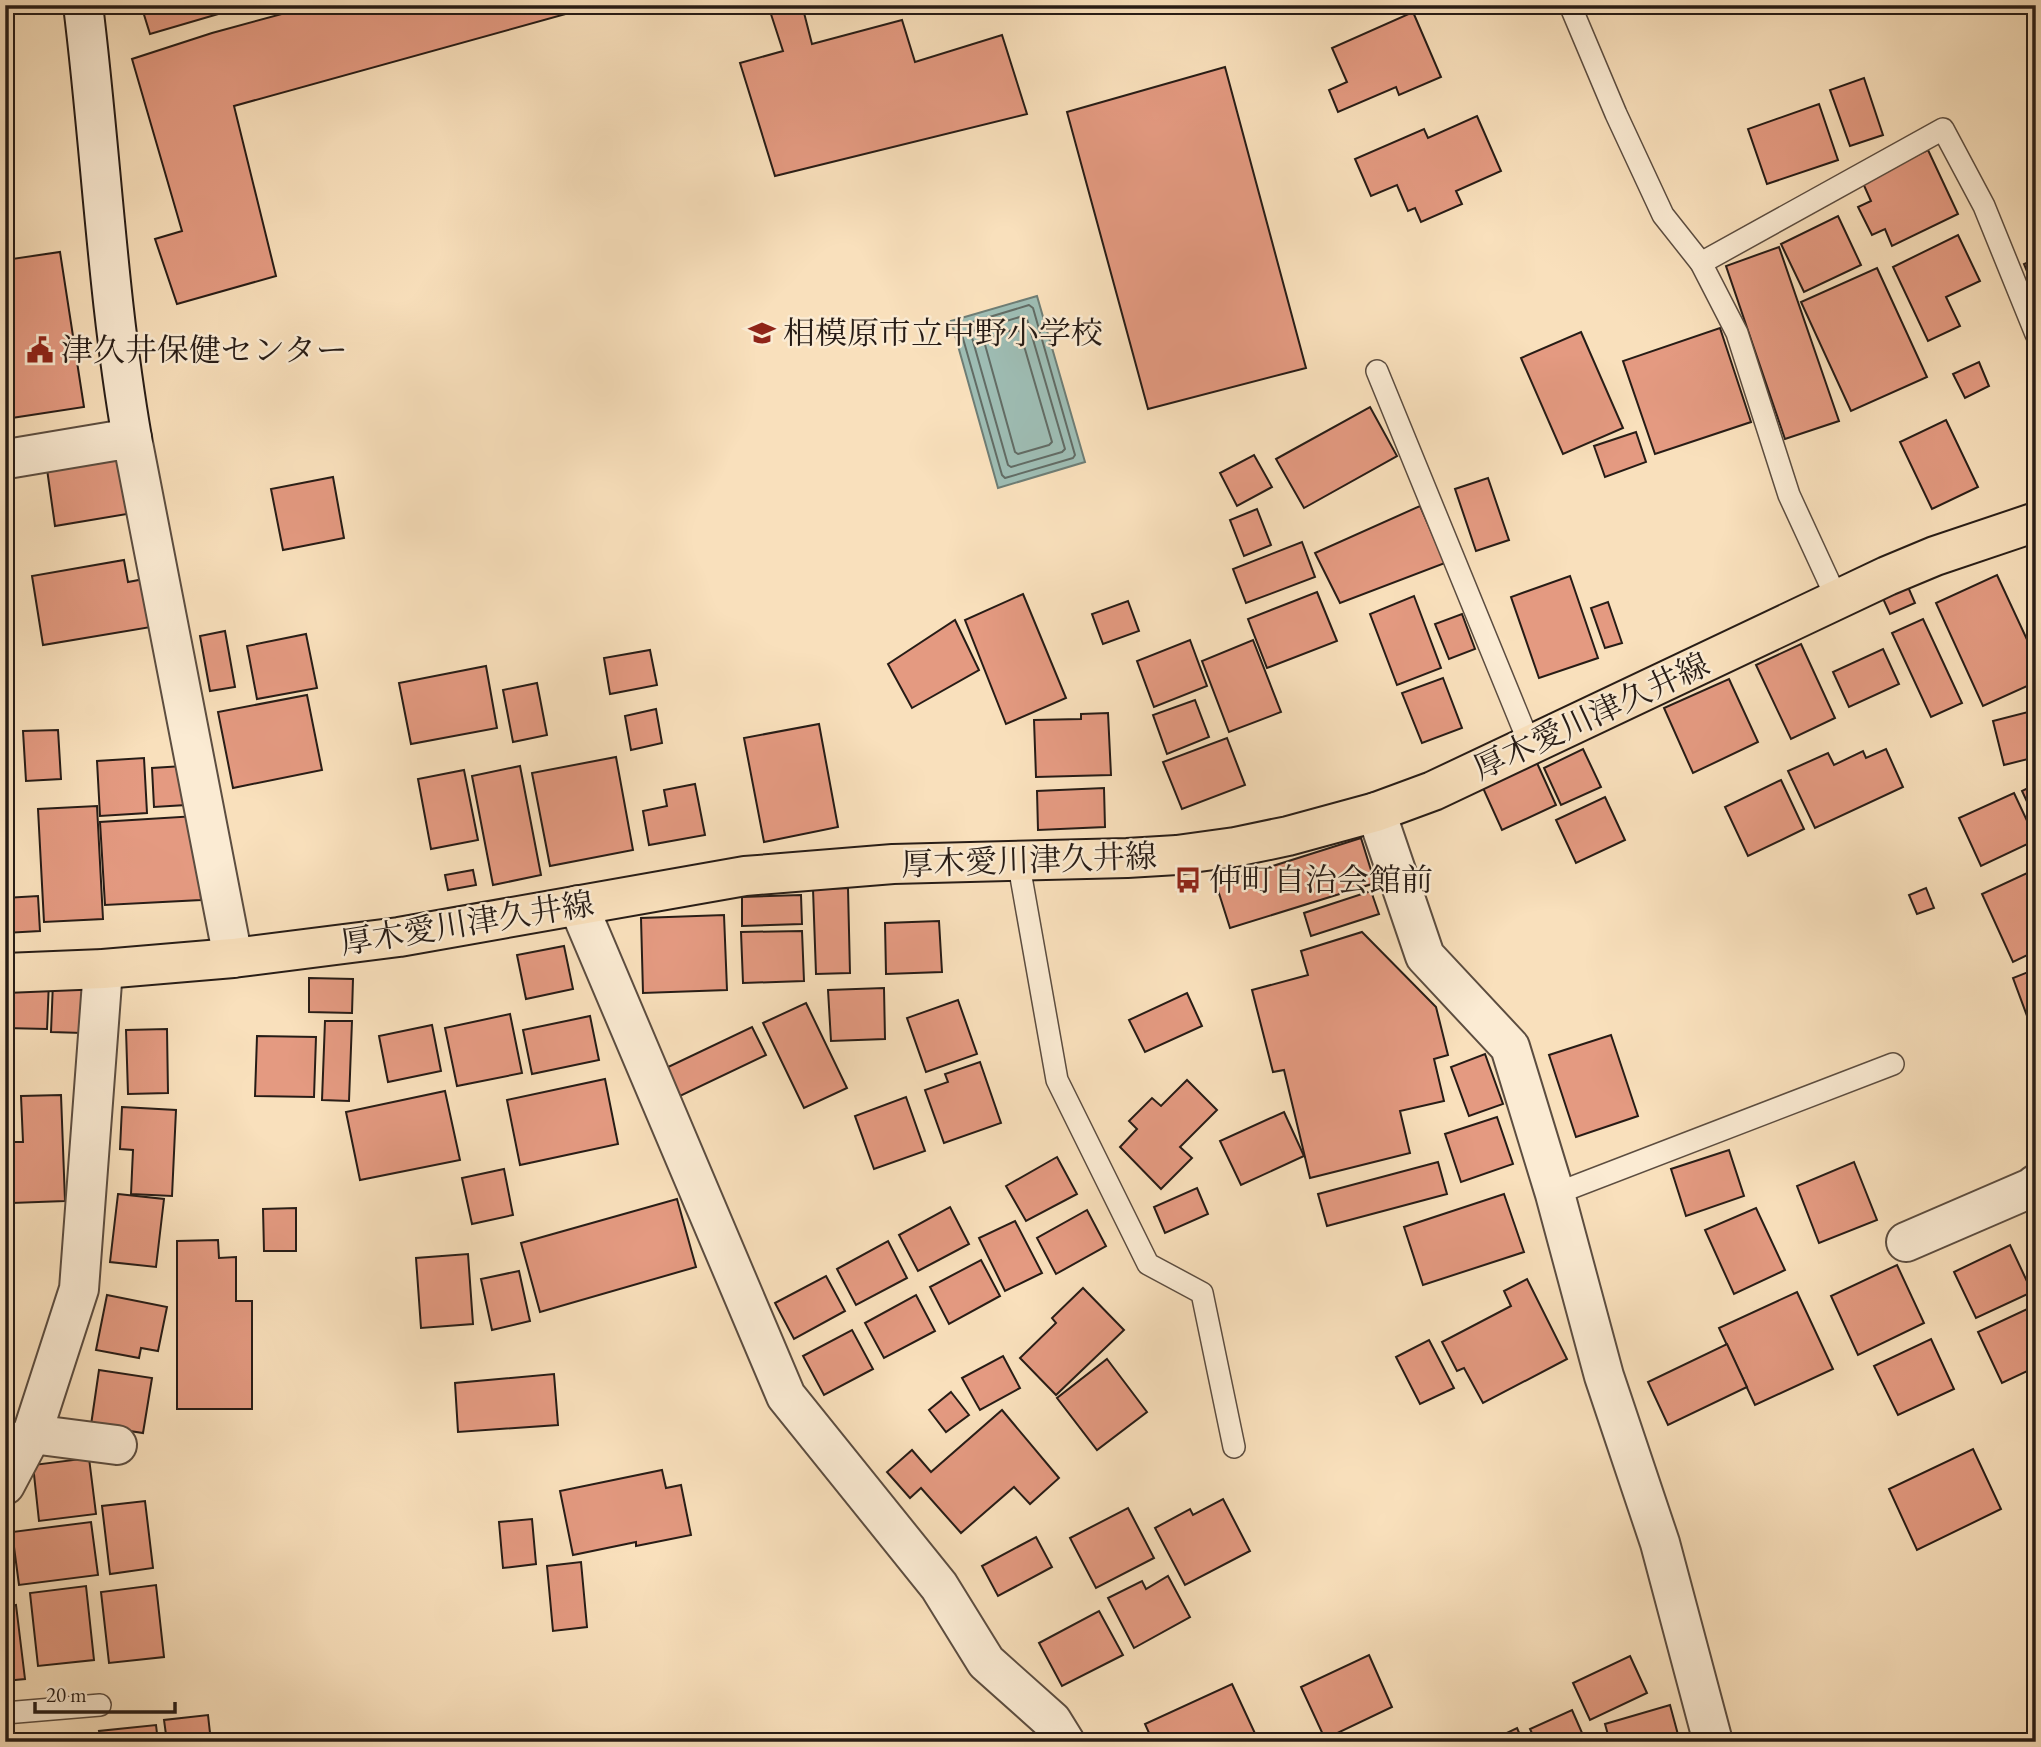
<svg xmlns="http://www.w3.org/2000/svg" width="2041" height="1747" viewBox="0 0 2041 1747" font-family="'EB Garamond','Noto Serif JP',serif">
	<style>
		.water { fill: #9ebdb4; stroke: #6e7d75; stroke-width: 2 }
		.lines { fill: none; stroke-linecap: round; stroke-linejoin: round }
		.shore { stroke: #626c65; stroke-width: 2 }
		.building { fill: #e49a81; stroke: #271c16; stroke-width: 2 }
		.lane-casing { stroke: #5c4d40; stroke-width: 24 }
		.street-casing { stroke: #5c4d40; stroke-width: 42 }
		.secondary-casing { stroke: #271c16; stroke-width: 42 }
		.primary-casing { stroke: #271c16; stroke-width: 42 }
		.lane { stroke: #fbebd3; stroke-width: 21 }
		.street { stroke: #fbebd3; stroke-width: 38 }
		.secondary { stroke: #fbebd3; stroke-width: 38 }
		.primary { stroke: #f9e0bc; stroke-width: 38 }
		.labels { text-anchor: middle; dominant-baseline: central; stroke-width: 5; stroke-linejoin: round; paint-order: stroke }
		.poi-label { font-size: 32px; fill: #271c16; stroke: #fbebd3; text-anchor: start }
		.street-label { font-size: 32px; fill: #271c16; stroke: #fbebd3 }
	</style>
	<rect width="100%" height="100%" fill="#f9e0bc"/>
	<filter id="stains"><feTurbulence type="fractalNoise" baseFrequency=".00286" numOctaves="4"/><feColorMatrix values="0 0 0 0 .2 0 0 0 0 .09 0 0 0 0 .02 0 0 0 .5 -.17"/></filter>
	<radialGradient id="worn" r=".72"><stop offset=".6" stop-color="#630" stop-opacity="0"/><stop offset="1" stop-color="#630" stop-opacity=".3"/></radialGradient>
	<polygon class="water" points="1037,296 1085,462 998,488 951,321"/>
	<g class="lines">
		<g class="shore">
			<polygon points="1029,305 1033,308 1075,455 1073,458 1005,478 1002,475 960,328 963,325"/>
			<polygon points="1023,316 1027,319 1065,449 1062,452 1011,467 1008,465 971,334 973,331"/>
			<polygon points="1016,329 1020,332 1052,442 1049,445 1018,454 1015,452 984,341 986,338"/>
		</g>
	</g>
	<g class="building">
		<polygon points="141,5 249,5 150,34"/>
		<polygon points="315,5 598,5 234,106 276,276 177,304 155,239 182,231 132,59 212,33"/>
		<polygon points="768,5 802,5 812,44 902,20 915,62 1002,35 1027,114 775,176 740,63 783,51"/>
		<polygon points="1413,12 1441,77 1399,95 1396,87 1338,112 1329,90 1347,82 1332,48"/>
		<polygon points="1225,67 1306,368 1148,409 1067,112"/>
		<polygon points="1864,78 1883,135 1850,146 1830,90"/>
		<polygon points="1819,104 1838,160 1767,184 1748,129"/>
		<polygon points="1477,116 1501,171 1456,191 1462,204 1421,222 1415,208 1408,211 1397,185 1371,196 1355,159 1424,129 1428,138"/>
		<polygon points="1928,150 1958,214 1892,246 1885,229 1872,235 1858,207 1871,201 1862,181"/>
		<polygon points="1838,216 1861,265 1804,292 1781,244"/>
		<polygon points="1958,235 1980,281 1946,297 1960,326 1928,341 1893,267"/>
		<polygon points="1779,247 1839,421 1785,439 1726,266"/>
		<polygon points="60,252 84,407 5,419 5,260"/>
		<polygon points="2036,259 2036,293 2024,264"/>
		<polygon points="1877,268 1927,377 1851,411 1801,302"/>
		<polygon points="1720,328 1751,422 1655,454 1623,361"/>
		<polygon points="1581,332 1623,428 1563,454 1521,358"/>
		<polygon points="1979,362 1989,386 1965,398 1953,374"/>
		<polygon points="1370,407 1397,456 1304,508 1276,459"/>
		<polygon points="1946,420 1978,487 1932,509 1900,442"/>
		<polygon points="1636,432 1646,462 1605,477 1594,446"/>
		<polygon points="128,448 139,512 55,526 46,462"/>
		<polygon points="1254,455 1272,487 1237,506 1220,473"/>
		<polygon points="333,477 344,538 283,550 271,489"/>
		<polygon points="1488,478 1509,540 1476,551 1455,489"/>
		<polygon points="1420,506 1445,563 1340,603 1315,553"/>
		<polygon points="1257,509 1271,545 1244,556 1230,520"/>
		<polygon points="1302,542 1315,577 1246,603 1233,569"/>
		<polygon points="124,560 128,582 144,579 151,627 43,645 32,576"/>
		<polygon points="1997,575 2036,659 2036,682 1983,706 1936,603"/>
		<polygon points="1570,576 1598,658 1539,678 1511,597"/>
		<polygon points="1905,580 1915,603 1890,614 1880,592"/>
		<polygon points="1317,592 1337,641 1267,668 1248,619"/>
		<polygon points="1023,594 1066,698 1006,724 965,620"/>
		<polygon points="1414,596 1441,668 1397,685 1370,614"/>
		<polygon points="1128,601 1139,631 1103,644 1092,614"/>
		<polygon points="1608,602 1622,643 1605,648 1591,608"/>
		<polygon points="1462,614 1475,649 1449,659 1435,624"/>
		<polygon points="1923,619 1962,703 1931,717 1892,633"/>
		<polygon points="955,620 979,670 912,708 888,664"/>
		<polygon points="225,631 235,687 210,691 200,636"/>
		<polygon points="306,634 317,688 257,699 247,646"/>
		<polygon points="1190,640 1207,686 1154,707 1137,661"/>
		<polygon points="1253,640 1281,712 1229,732 1202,661"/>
		<polygon points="1801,644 1835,718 1791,739 1756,665"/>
		<polygon points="1883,649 1899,684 1849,707 1833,672"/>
		<polygon points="650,650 657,685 610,694 604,658"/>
		<polygon points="486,666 497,728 411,744 399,683"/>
		<polygon points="1443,678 1462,728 1422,743 1402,693"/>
		<polygon points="1729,679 1758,742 1693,773 1664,708"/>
		<polygon points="537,683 547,735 513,742 503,690"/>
		<polygon points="307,695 322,770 233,788 218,712"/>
		<polygon points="1195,700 1209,737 1167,754 1153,715"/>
		<polygon points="656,709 662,743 631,750 625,716"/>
		<polygon points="2036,710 2036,757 2004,765 1993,721"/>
		<polygon points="1108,713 1111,775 1036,777 1034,720 1081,719 1081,714"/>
		<polygon points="819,724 838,827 764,842 744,738"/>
		<polygon points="58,730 61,779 26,781 23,731"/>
		<polygon points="1227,738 1245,785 1182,809 1163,762"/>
		<polygon points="1583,749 1601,787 1561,805 1544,768"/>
		<polygon points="1886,749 1903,787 1815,828 1788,771 1828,753 1834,765 1863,751 1866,758"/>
		<polygon points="616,757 633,850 550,866 532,773"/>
		<polygon points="144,758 147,813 100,816 97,761"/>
		<polygon points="1537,763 1556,805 1502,830 1483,788"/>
		<polygon points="183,766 186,805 154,807 152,768"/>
		<polygon points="520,766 541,875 493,885 472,776"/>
		<polygon points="464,770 478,840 431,849 418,779"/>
		<polygon points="1781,780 1804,829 1748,856 1725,807"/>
		<polygon points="695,784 705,835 649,845 643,811 667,806 664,790"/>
		<polygon points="2036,784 2036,821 2022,791"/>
		<polygon points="1104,788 1105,827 1038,830 1037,791"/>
		<polygon points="2014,793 2036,840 1981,866 1959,818"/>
		<polygon points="1605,797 1625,840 1576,863 1556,820"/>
		<polygon points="97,806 103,919 44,922 38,809"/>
		<polygon points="196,816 201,900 105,905 100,822"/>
		<polygon points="1361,838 1375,883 1230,928 1216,884"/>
		<polygon points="2036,869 2036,951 2013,962 1982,894"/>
		<polygon points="473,870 476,885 448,890 445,875"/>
		<polygon points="848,888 850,973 816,974 813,889"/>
		<polygon points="1926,888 1934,908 1917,914 1909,895"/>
		<polygon points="1371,891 1379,914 1311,936 1304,913"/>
		<polygon points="801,895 802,924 742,926 742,897"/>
		<polygon points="38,896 40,931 5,933 5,898"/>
		<polygon points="724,915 727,990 643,993 641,918"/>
		<polygon points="939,921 942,972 886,974 885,923"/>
		<polygon points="802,931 804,981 743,983 741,932"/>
		<polygon points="1362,932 1436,1007 1448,1055 1434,1059 1444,1101 1400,1111 1410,1153 1310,1178 1284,1070 1273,1072 1252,990 1308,975 1301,951"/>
		<polygon points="564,946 573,989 526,999 517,955"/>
		<polygon points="2036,969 2036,1022 2030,1024 2013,978"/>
		<polygon points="309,978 353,979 352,1013 309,1012"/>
		<polygon points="5,980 49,981 47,1029 5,1028"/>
		<polygon points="53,982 84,983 82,1033 51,1032"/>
		<polygon points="884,988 885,1039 831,1041 828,990"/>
		<polygon points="1187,993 1202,1026 1145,1052 1129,1020"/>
		<polygon points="958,1000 977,1054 926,1072 907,1018"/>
		<polygon points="806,1003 847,1088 804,1108 763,1023"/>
		<polygon points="510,1014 522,1073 457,1086 445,1028"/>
		<polygon points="590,1016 599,1060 532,1074 523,1030"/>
		<polygon points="325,1021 352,1021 349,1101 322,1100"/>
		<polygon points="432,1025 441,1071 388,1082 379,1036"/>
		<polygon points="752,1027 766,1055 680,1096 666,1068"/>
		<polygon points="167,1029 168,1093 128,1094 126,1030"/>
		<polygon points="1611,1035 1638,1116 1576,1137 1549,1055"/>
		<polygon points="257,1036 316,1037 314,1097 255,1096"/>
		<polygon points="1485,1054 1503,1104 1469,1116 1451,1067"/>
		<polygon points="980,1062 1001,1123 944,1143 925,1090 948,1082 945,1074"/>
		<polygon points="605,1079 618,1144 520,1165 507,1100"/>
		<polygon points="1187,1080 1217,1110 1180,1147 1192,1158 1161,1189 1120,1147 1137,1129 1129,1121 1152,1098 1161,1106"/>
		<polygon points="445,1091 460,1160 360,1180 346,1112"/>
		<polygon points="61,1095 65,1201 12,1203 10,1142 23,1142 21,1096"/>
		<polygon points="906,1097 925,1151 874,1169 855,1116"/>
		<polygon points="122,1107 176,1110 172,1196 131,1194 133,1150 120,1149"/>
		<polygon points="1284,1112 1304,1156 1241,1185 1220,1141"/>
		<polygon points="1497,1117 1513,1164 1461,1182 1445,1134"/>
		<polygon points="1729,1150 1744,1196 1686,1216 1671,1169"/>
		<polygon points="1057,1157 1077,1194 1026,1221 1006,1186"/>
		<polygon points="1438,1162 1447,1194 1327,1226 1318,1194"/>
		<polygon points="1854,1162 1877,1220 1819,1243 1797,1186"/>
		<polygon points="504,1169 513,1215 472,1224 462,1178"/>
		<polygon points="1197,1188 1208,1214 1165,1233 1154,1207"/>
		<polygon points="118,1194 164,1199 156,1267 110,1262"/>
		<polygon points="1504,1194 1524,1252 1423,1285 1404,1227"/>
		<polygon points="677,1199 696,1267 540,1312 521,1243"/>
		<polygon points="950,1207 969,1244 918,1271 899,1235"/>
		<polygon points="296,1208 296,1251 264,1251 263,1209"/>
		<polygon points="1756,1208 1785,1270 1734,1294 1705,1230"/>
		<polygon points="1087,1210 1106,1246 1056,1274 1037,1238"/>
		<polygon points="1015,1221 1042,1273 1005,1291 979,1238"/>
		<polygon points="218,1240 219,1258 236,1257 236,1301 252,1301 252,1409 177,1409 177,1241"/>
		<polygon points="888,1241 907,1278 856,1305 837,1269"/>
		<polygon points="2010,1245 2032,1292 1976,1318 1954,1272"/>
		<polygon points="468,1254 473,1324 421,1328 416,1258"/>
		<polygon points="981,1260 1000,1296 949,1324 930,1287"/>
		<polygon points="1897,1265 1924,1323 1858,1355 1831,1296"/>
		<polygon points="519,1271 530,1321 492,1330 481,1279"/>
		<polygon points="826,1276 845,1311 794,1339 775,1303"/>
		<polygon points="1527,1279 1567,1359 1483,1403 1464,1368 1457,1371 1442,1342 1511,1306 1504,1291"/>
		<polygon points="1083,1288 1124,1330 1056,1395 1020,1358 1056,1323 1052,1318"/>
		<polygon points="1797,1292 1833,1369 1755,1405 1719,1328"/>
		<polygon points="107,1295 167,1307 158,1351 141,1348 139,1358 96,1350"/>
		<polygon points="916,1295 935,1331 884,1358 865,1323"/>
		<polygon points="2036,1305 2036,1367 2002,1383 1978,1332"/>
		<polygon points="852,1330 873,1369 824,1395 803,1356"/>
		<polygon points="1931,1339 1954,1389 1898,1415 1874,1366"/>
		<polygon points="1429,1340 1454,1388 1420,1404 1396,1357"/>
		<polygon points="1727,1344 1747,1387 1668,1425 1648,1382"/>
		<polygon points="1003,1356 1020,1388 980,1410 962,1378"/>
		<polygon points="1107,1359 1147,1412 1097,1450 1057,1398"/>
		<polygon points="99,1370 152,1378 143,1433 91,1425"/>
		<polygon points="554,1374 558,1425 458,1432 455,1383"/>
		<polygon points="951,1392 969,1415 946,1432 929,1410"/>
		<polygon points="1002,1410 1059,1478 1030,1504 1014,1487 961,1533 921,1488 910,1498 887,1472 912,1450 931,1472"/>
		<polygon points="1973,1449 2001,1509 1917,1550 1889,1489"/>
		<polygon points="89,1458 96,1514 39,1521 33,1465"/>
		<polygon points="662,1470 666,1488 681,1485 691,1535 636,1546 636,1542 573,1555 560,1491"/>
		<polygon points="1223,1499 1250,1551 1185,1585 1155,1528 1190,1509 1193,1515"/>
		<polygon points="145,1501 153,1568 110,1574 102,1506"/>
		<polygon points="1128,1508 1154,1558 1096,1588 1070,1538"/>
		<polygon points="532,1519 536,1564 503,1568 499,1522"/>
		<polygon points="91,1522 98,1575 19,1585 12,1532"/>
		<polygon points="1036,1537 1052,1567 998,1596 982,1566"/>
		<polygon points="581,1562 587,1627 553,1631 547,1566"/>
		<polygon points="1168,1576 1190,1617 1134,1648 1108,1598 1142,1581 1146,1589"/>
		<polygon points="156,1585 164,1657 109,1663 101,1592"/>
		<polygon points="86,1586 94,1660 38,1666 30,1593"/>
		<polygon points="16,1605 25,1679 5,1681 5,1607"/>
		<polygon points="1099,1611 1123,1655 1062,1686 1039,1643"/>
		<polygon points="1369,1655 1392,1707 1325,1739 1301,1687"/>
		<polygon points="1630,1656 1647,1693 1590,1720 1573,1683"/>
		<polygon points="1232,1684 1259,1742 1153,1742 1145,1724"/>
		<polygon points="1670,1705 1680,1742 1610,1742 1605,1724"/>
		<polygon points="1572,1710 1586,1742 1536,1742 1530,1729"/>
		<polygon points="208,1715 211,1742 167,1742 164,1720"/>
		<polygon points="156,1725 158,1742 101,1742 99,1731"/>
		<polygon points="1517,1728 1523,1742 1488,1742"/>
	</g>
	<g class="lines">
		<g class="lane-casing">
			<g id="lane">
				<polyline points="1570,5 1616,114 1663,215 1701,263 1737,333 1789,495 1837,599"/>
				<polyline points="1701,263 1943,129 1984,206 2036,334"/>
				<polyline points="1377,371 1530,745"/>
				<polyline points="1018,860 1057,1080 1148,1264 1202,1293 1234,1447"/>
				<polyline points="1555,1194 1893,1064"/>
				<polyline points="5,1433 32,1434"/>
				<polyline points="5,1713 100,1705"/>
			</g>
		</g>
		<g class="street-casing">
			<g id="street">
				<polyline points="5,457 13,458 132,438 233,958"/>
				<polyline points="1376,812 1425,956 1510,1047 1555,1194 1604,1376 1660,1543 1713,1742"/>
				<polyline points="578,905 786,1396 939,1586 986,1662 1052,1721 1065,1742"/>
				<polyline points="1906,1242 2031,1188 2036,1184"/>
				<polyline points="32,1434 117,1445"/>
				<polyline points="5,1485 32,1434 79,1289 103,969"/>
			</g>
		</g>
		<g class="secondary-casing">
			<path id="secondary" d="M 83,5 C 101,149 107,294 132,438"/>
		</g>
		<g class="primary-casing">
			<polyline id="primary" points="5,973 103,969 233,958 399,937 745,876 893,864 1127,858 1177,855 1235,847 1288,836 1376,812 1433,791 1887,576 1935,556 2036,522"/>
		</g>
		<use href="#lane" class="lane"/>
		<use href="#street" class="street"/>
		<use href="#secondary" class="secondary"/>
		<use href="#primary" class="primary"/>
	</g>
	<defs>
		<g id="school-bare" transform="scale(2.1)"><path d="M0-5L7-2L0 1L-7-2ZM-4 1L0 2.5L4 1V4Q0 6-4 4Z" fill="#8f2418" stroke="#fbebd3" stroke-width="2.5" paint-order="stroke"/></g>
		<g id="civic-bare" transform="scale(2.1)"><path d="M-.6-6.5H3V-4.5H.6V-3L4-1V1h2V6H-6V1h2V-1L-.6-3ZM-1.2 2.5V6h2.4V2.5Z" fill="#8f2418" stroke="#fbebd3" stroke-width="2.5" paint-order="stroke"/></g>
		<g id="bus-bare" transform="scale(2.1)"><path d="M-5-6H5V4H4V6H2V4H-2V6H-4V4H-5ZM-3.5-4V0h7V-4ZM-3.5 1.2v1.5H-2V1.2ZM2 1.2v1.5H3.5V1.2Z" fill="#8f2418" stroke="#fbebd3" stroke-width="2.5" paint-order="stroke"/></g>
	</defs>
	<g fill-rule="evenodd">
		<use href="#school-bare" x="762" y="333"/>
		<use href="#civic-bare" x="40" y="350"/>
		<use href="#bus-bare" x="1188" y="880"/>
	</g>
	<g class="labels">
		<g class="poi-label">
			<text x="783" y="333">相模原市立中野小学校</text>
			<text x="61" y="350">津久井保健センター</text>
			<text x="1209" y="880">仲町自治会館前</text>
		</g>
		<g class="street-label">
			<text transform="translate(1591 716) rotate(-25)">厚木愛川津久井線</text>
			<text transform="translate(1029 860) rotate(-2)">厚木愛川津久井線</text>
			<text transform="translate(467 923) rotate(-9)">厚木愛川津久井線</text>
		</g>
	</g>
	<rect width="2041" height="1747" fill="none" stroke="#f9e0bc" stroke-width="28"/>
	<rect x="7" y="7" width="2027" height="1733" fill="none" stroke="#271c16" stroke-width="3.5"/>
	<rect x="14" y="14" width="2013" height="1719" fill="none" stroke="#271c16" stroke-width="2"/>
	<path d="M35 1702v10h140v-10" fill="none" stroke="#271c16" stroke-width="3.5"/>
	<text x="46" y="1702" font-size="21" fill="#271c16" stroke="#fbebd3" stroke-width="5" paint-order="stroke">20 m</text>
	<rect width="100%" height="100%" filter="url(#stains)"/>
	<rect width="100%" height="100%" fill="url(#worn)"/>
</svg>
